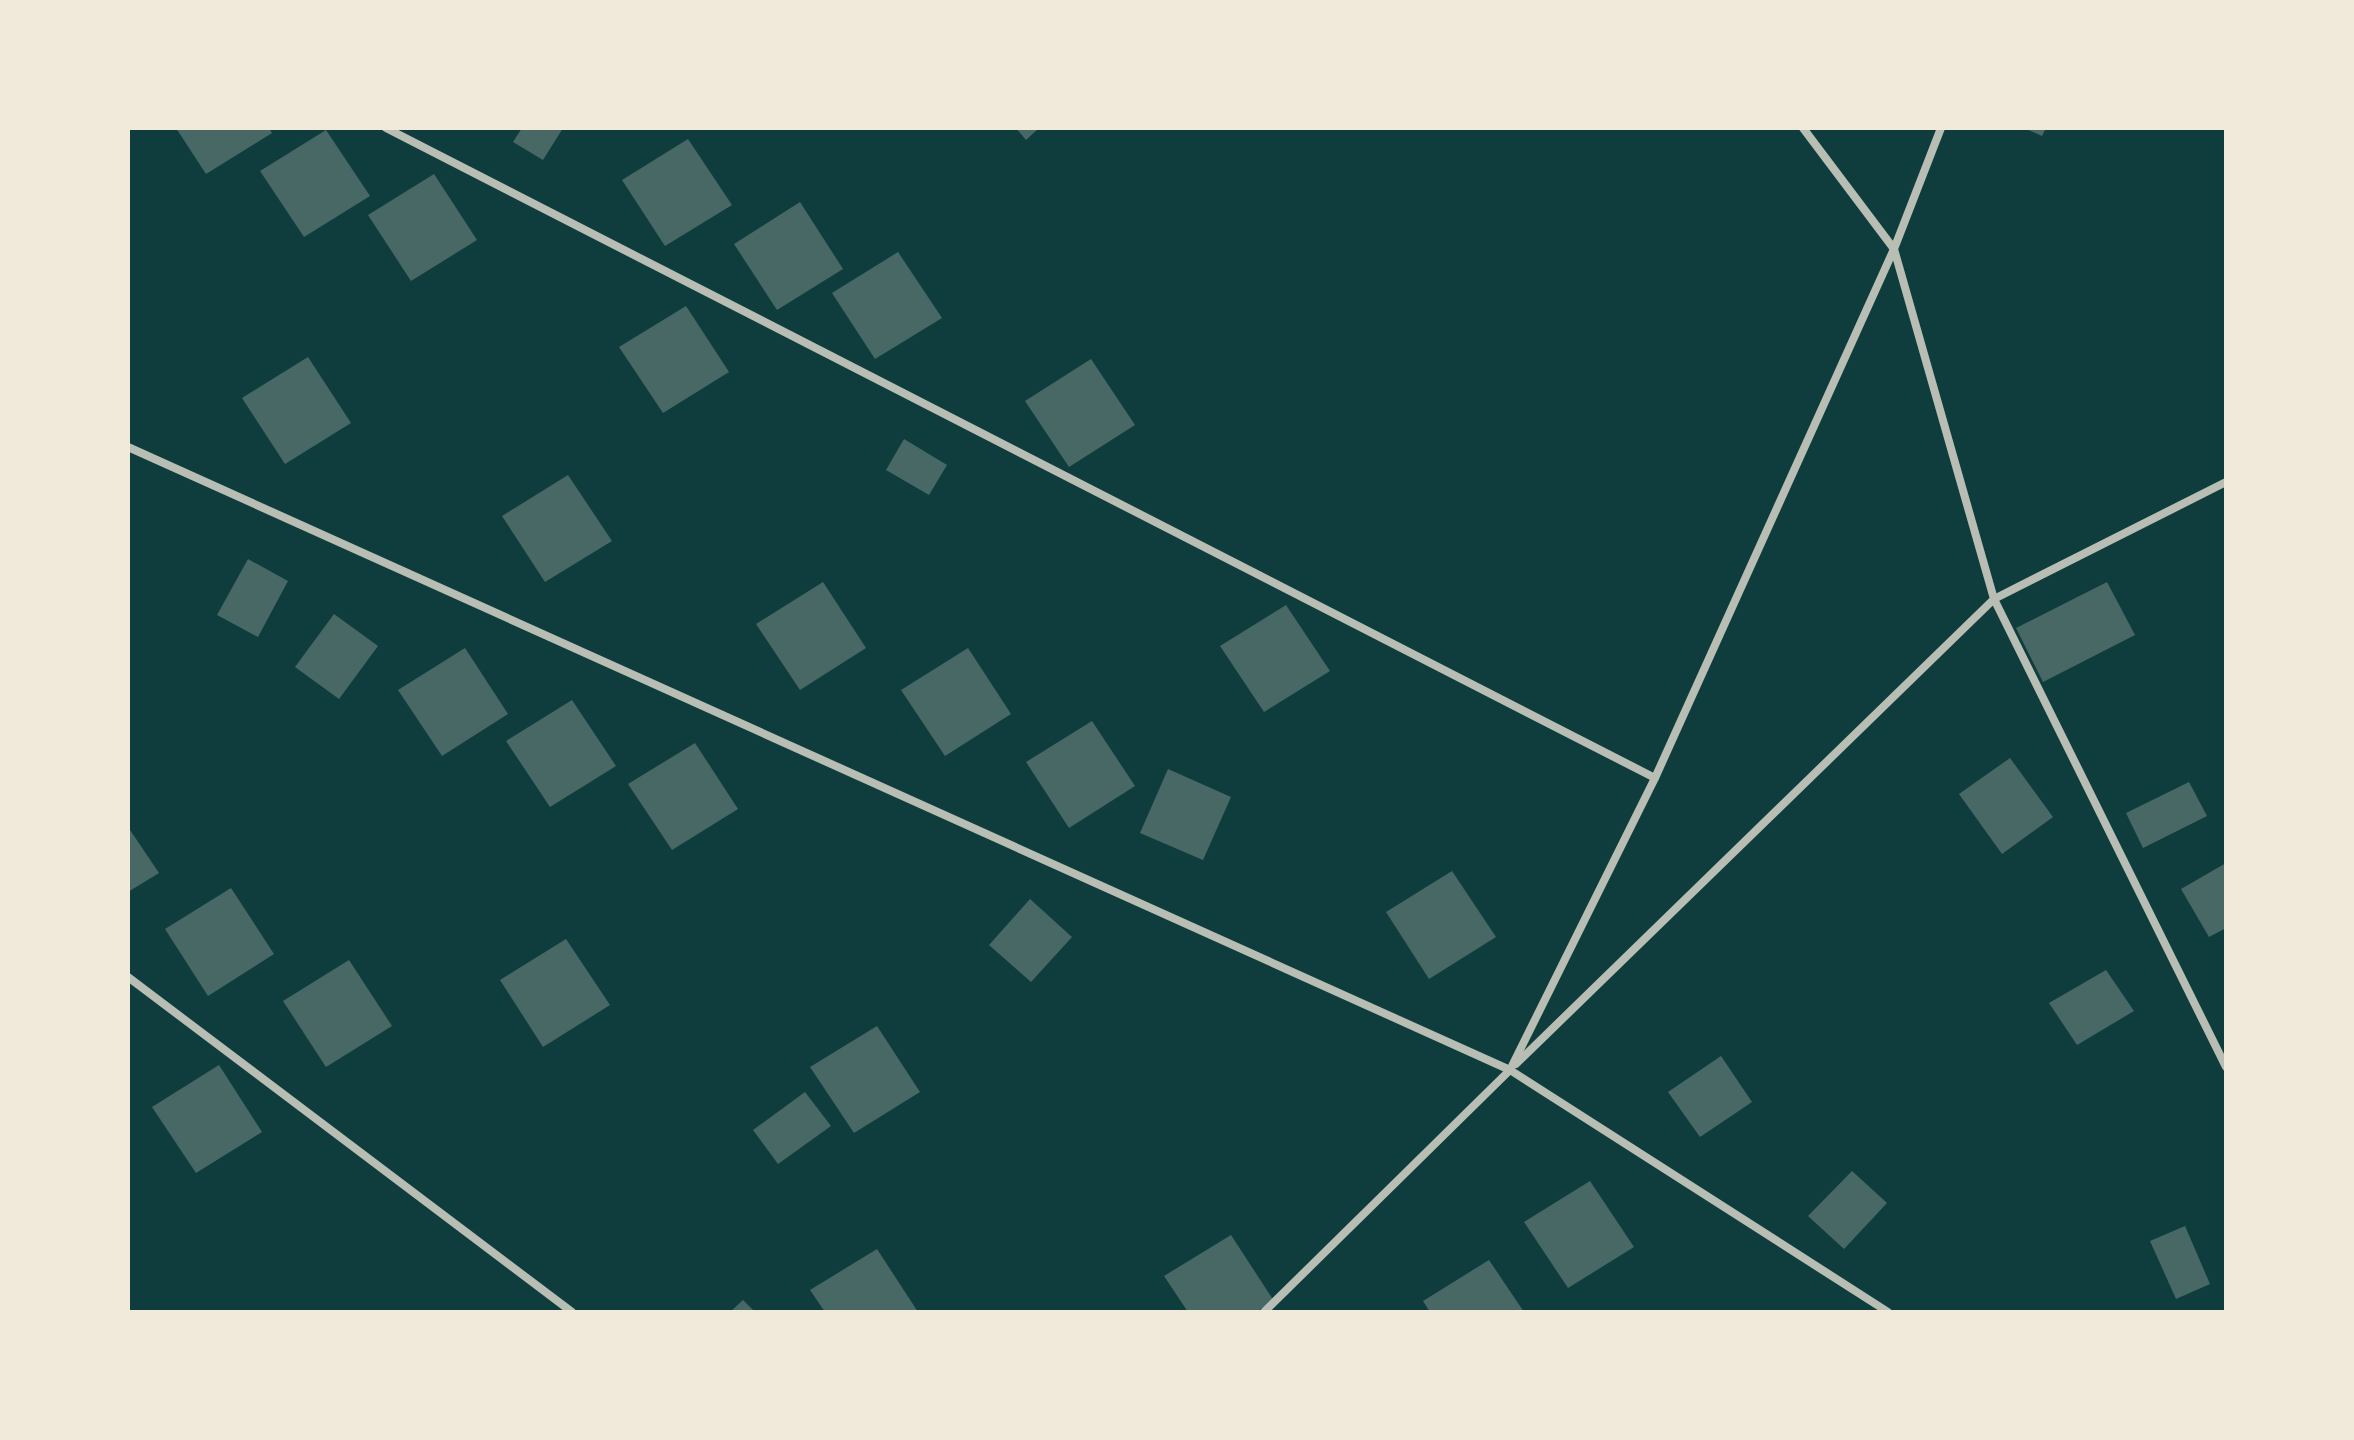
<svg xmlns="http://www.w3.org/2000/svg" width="2354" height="1440" viewBox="0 0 2354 1440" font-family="'DM Sans',sans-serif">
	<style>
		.building { fill: #486865 }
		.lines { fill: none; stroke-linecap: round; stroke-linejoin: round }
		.minor { stroke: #b8beb3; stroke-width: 8 }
	</style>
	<rect width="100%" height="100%" fill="#0f3d3e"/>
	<g class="building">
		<polygon points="176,128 269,128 272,133 206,174"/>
		<polygon points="522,128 563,128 543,160 513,142"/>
		<polygon points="1016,128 1039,128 1026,140"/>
		<polygon points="2024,128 2046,128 2042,136"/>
		<polygon points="326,130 370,196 304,237 260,171"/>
		<polygon points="688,139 732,205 665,246 622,180"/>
		<polygon points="434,174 477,240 411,281 368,215"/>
		<polygon points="800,202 843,269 777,310 734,244"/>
		<polygon points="898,252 942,318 875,359 832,293"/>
		<polygon points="686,306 729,372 663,413 619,347"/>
		<polygon points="308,357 351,423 285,464 242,398"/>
		<polygon points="1091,359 1135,425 1069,467 1025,401"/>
		<polygon points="904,439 947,465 929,495 886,470"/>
		<polygon points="568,475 612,541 545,582 502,516"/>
		<polygon points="248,559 288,581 258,637 217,615"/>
		<polygon points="823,582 866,648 800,690 756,624"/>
		<polygon points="2107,582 2135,635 2043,682 2016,628"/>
		<polygon points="1286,605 1330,671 1264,712 1220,646"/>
		<polygon points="334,614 378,646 339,699 295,667"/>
		<polygon points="465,648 508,714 442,756 398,690"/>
		<polygon points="968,648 1011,714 945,756 901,690"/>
		<polygon points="572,700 616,766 550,807 506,741"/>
		<polygon points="1092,721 1135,786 1069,828 1026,762"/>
		<polygon points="695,743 738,809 672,850 628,784"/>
		<polygon points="2010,758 2053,817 2002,854 1959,794"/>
		<polygon points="1168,769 1231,797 1203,860 1140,833"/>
		<polygon points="2189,782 2207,816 2143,848 2126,813"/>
		<polygon points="128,827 159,873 128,892"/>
		<polygon points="2226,863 2226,928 2209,937 2181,889"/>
		<polygon points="1452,871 1496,937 1429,979 1386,912"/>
		<polygon points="231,888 274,954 208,996 165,929"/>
		<polygon points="1030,899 1072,937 1031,982 989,945"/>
		<polygon points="566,939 610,1005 543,1047 500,980"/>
		<polygon points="349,960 392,1026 326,1067 283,1001"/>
		<polygon points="2106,970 2134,1011 2077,1045 2049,1003"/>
		<polygon points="877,1026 920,1092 854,1133 810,1067"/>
		<polygon points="1721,1056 1752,1102 1700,1137 1668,1092"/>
		<polygon points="219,1065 262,1132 196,1173 152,1107"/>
		<polygon points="805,1092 831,1126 778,1164 753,1130"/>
		<polygon points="1852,1171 1887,1203 1844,1249 1808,1216"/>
		<polygon points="1590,1181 1634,1247 1568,1288 1524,1222"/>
		<polygon points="2185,1226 2210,1284 2176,1299 2150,1241"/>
		<polygon points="1231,1235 1274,1301 1256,1312 1188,1312 1164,1276"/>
		<polygon points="877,1249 918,1312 825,1312 810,1290"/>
		<polygon points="1489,1260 1524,1312 1430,1312 1423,1301"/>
		<polygon points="743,1300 755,1312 730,1312"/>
	</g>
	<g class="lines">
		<g class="minor">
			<polyline points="386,128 1655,778"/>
			<polyline points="1803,128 1894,249 1994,599 2226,1067"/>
			<polyline points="128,447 1510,1070 1888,1312"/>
			<polyline points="128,977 572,1312"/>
			<polyline points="1516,1064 1994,599 2226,482"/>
			<polyline points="1264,1312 1510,1070 1655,778 1894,249 1941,128"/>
		</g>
	</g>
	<rect width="2354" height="1440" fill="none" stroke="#f1e9da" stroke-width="260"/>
</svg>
